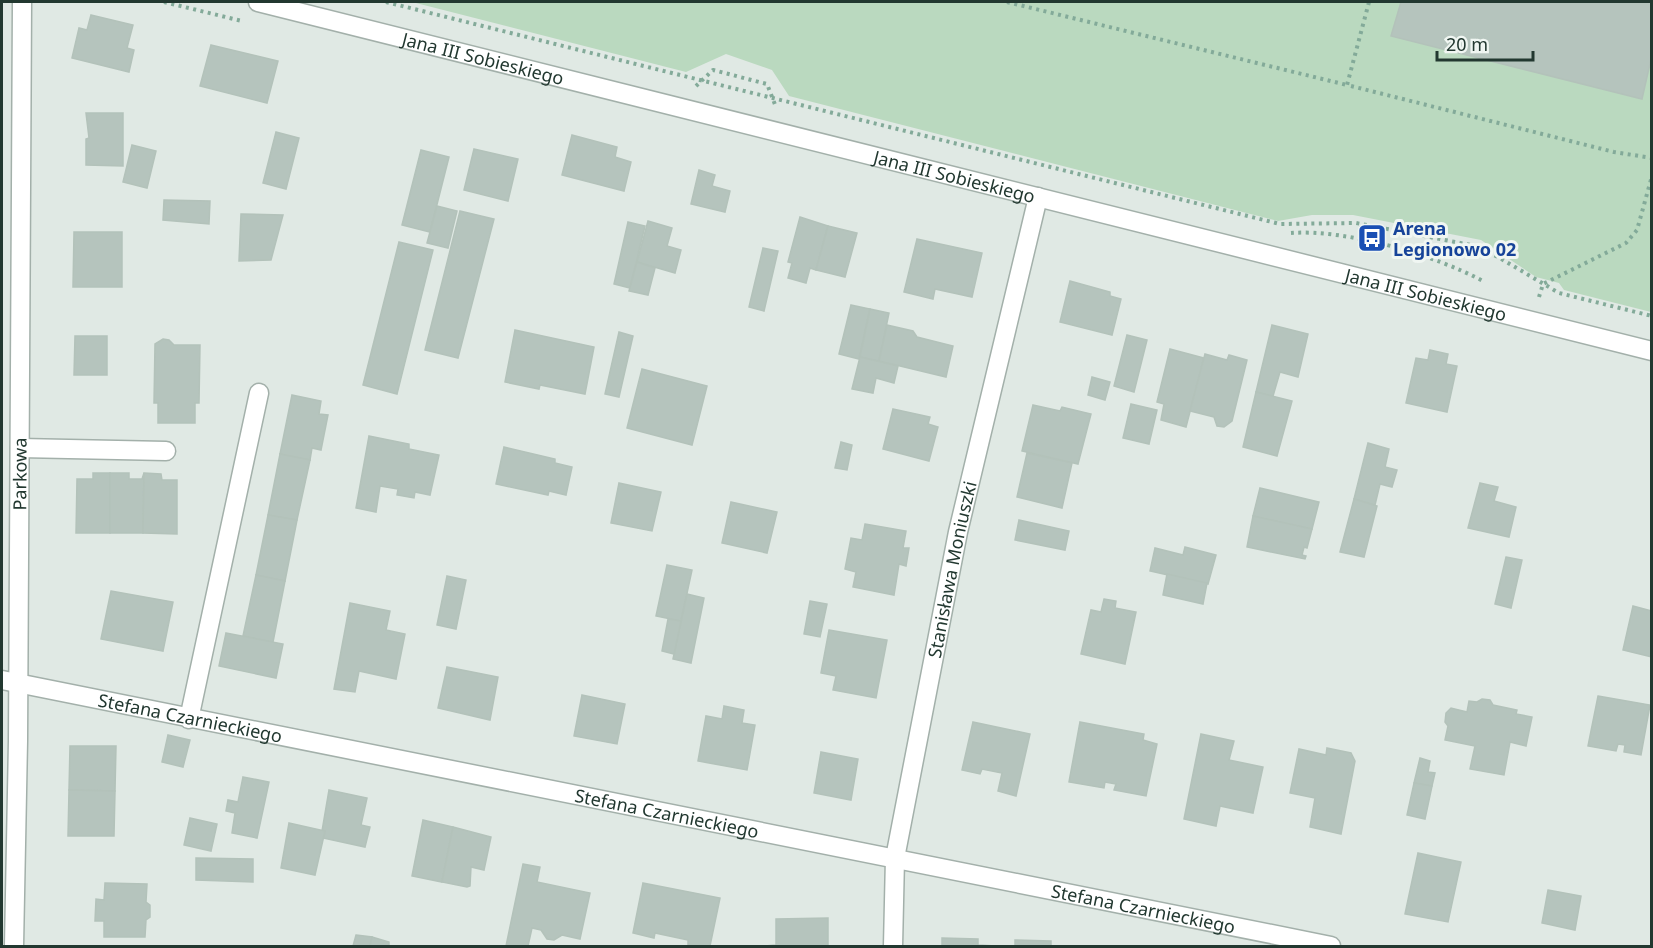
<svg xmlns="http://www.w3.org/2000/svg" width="1653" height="948" viewBox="0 0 1653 948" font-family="'Noto Sans',sans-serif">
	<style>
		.green { fill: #bad9bf }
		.building { fill: #b5c4bd; stroke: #b3c2ba; stroke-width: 1.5 }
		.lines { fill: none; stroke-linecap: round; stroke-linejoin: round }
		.minor-casing { stroke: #a3b0aa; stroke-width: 21 }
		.path { stroke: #83aa99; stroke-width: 4; stroke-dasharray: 3 4.5; stroke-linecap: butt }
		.minor { stroke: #fff; stroke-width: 18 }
		.labels { text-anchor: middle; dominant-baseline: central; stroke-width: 6; stroke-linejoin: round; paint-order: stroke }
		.street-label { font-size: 18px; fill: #223830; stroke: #f0f6f2 }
		.transit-label { font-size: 18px; font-weight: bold; fill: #164399; stroke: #f0f6f2; text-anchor: start }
	</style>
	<rect width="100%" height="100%" fill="#e0e9e4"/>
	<polygon class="green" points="412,2 1651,2 1651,312 1564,290 1559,283 1536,277 1481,240 1353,215 1312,215 1278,221 789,96 772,70 726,54 686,72"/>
	<g class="building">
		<polygon points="1401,2 1652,2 1652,55 1642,99 1391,36"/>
		<polygon points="91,15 133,25 127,48 134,50 129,72 72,58 79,28 87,30"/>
		<polygon points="211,45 278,61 267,103 200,86"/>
		<polygon points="86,113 123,113 123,166 86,165 86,139 89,138"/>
		<polygon points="276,132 299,138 286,189 263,183"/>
		<polygon points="572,135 617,147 615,157 631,162 624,191 562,175"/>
		<polygon points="132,145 156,151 147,188 123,182"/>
		<polygon points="474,149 518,159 508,201 464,190"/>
		<polygon points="421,150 449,157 430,232 402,225"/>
		<polygon points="699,170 715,175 712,186 730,191 725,212 691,204"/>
		<polygon points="164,200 210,201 209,224 163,220"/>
		<polygon points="437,206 457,211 448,248 427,243"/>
		<polygon points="460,211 494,219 458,358 425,350"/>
		<polygon points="241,214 283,215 271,260 239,261"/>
		<polygon points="800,217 828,226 816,270 810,268 806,283 788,278 792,263 788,262"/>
		<polygon points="648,221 672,228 667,246 681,250 675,273 637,262"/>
		<polygon points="628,222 645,226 630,288 614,284"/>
		<polygon points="828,226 857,233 845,277 816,270"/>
		<polygon points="74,232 122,232 122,287 73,287"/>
		<polygon points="917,239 982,253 972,297 935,289 933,299 904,292"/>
		<polygon points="399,242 433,250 397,394 363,385"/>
		<polygon points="763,248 778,251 764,311 749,307"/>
		<polygon points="637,262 655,268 648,295 629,291"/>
		<polygon points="1070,281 1110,292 1110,296 1121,299 1112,335 1060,322"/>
		<polygon points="851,305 870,309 859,359 839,354"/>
		<polygon points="870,309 889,313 879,361 860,357"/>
		<polygon points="887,325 913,331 917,337 953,346 946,377 879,361"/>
		<polygon points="1272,325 1308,334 1298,377 1280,372 1273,396 1256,392"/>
		<polygon points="515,330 594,347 585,394 540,385 539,389 505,382"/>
		<polygon points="619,332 633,336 619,397 605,394"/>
		<polygon points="1127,335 1147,340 1134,392 1114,386"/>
		<polygon points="75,336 107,336 107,375 74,375"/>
		<polygon points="163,339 169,340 174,345 200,345 199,403 195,403 195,423 158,423 158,403 154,403 155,344"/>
		<polygon points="1170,349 1204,358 1186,427 1161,420 1164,404 1157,402"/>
		<polygon points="1430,350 1448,354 1446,364 1457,366 1447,412 1406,403 1416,358 1428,360"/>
		<polygon points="1205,354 1227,360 1229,355 1247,360 1232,421 1224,427 1217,426 1214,417 1190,411"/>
		<polygon points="860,357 898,366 894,383 876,378 873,393 852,389"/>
		<polygon points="642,369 707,386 692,445 627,428"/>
		<polygon points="1092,377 1110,382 1105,400 1088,395"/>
		<polygon points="1256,392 1292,401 1277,456 1243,447"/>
		<polygon points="292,395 321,401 319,414 328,415 321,450 312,448 310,460 280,454"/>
		<polygon points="1131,404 1157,410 1149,444 1123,438"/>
		<polygon points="1033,405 1060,411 1062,407 1091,414 1078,464 1022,451"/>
		<polygon points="893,409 930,417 928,424 938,427 929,461 883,449"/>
		<polygon points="369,436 409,444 409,449 439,455 430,495 415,492 414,498 397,495 398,489 380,486 376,512 356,508"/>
		<polygon points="841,442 852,445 847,470 835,468"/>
		<polygon points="1368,443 1389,449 1385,467 1397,470 1392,487 1380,484 1375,505 1354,499"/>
		<polygon points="504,447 555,459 555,463 572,467 566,495 549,491 548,495 496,484"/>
		<polygon points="1027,453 1072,463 1062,508 1017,497"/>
		<polygon points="280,454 310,460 297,520 268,515"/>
		<polygon points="93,473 110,473 110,533 76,533 77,479 93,479"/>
		<polygon points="110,473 129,473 129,479 142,479 144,473 143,533 110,533"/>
		<polygon points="144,473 161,474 162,480 177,480 177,534 143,533"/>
		<polygon points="619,483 661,492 652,531 611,523"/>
		<polygon points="1480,483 1498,487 1494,501 1516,507 1509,537 1468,528"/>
		<polygon points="1260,488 1319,502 1312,529 1253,516"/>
		<polygon points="1354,499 1377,506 1364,557 1340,552"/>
		<polygon points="731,502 777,512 767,553 722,543"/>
		<polygon points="268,515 297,520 285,581 256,575"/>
		<polygon points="1253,516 1312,529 1307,548 1304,547 1302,555 1306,556 1305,559 1247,547"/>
		<polygon points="1019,520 1069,531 1065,550 1015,540"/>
		<polygon points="865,524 906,531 903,548 909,548 906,566 899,564 894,595 853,587 856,572 845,569 851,538 862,540"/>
		<polygon points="1185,547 1216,555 1208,584 1150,571 1155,548 1183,555"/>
		<polygon points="1506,557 1522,560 1511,608 1495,604"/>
		<polygon points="667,565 692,570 681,621 656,616"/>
		<polygon points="1167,574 1207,583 1203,604 1163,595"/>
		<polygon points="256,575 285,581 273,642 243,636"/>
		<polygon points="447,576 466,580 456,629 437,625"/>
		<polygon points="111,591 173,602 163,651 101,639"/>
		<polygon points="687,594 704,598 691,663 673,659"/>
		<polygon points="1104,599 1116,601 1115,608 1136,612 1125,664 1081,654 1091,610 1101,612"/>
		<polygon points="810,601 827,604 820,637 804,634"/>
		<polygon points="350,603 390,611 386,630 405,634 396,679 359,671 355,692 334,689"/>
		<polygon points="1633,606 1652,611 1652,657 1623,650"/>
		<polygon points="668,619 681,621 674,654 662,651"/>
		<polygon points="829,630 887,640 876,698 833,690 836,676 821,673"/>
		<polygon points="226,633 283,644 276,678 219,666"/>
		<polygon points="447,667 498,677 490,720 438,708"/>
		<polygon points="582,695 625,704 617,744 574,736"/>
		<polygon points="1598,696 1650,705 1641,755 1624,752 1625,745 1618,744 1616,751 1588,746"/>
		<polygon points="1482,699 1490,700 1493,705 1517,710 1516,714 1532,717 1526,746 1510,742 1504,775 1470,769 1475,746 1445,740 1448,726 1445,722 1446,713 1451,708 1467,712 1469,701 1477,702"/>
		<polygon points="724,706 744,710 742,723 755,725 747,770 698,761 706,716 722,719"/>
		<polygon points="973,722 1030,734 1016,796 998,791 1002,773 982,769 980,774 962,770"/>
		<polygon points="1080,722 1144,734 1143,740 1157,744 1146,796 1114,790 1116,784 1105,782 1104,788 1069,782"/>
		<polygon points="1201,734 1234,741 1229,760 1263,767 1253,813 1220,806 1216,826 1184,819"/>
		<polygon points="168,735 190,740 183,767 162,762"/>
		<polygon points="70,746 116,746 115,791 69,790"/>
		<polygon points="1327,748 1351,753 1355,761 1341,834 1310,827 1315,798 1290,793 1299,749 1326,755"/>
		<polygon points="821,752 858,759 851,800 814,793"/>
		<polygon points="1420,758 1430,761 1428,772 1435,773 1432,786 1414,783"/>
		<polygon points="243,777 269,782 257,838 232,833 235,813 226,811 228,800 238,802"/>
		<polygon points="1414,783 1432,786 1425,819 1407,815"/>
		<polygon points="69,790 115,791 114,836 68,836"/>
		<polygon points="329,790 367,798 361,825 370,827 365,847 323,838 325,831 322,831"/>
		<polygon points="190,818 217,824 211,851 184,845"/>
		<polygon points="423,820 453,827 442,882 412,876"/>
		<polygon points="289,823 325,831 315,875 281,868"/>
		<polygon points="453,827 491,837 484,870 471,867 470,886 467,887 442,882"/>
		<polygon points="1418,853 1461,862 1448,922 1405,914"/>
		<polygon points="196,858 253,859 253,882 196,880"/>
		<polygon points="523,864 540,867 537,882 590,893 580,939 562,935 554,940 547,939 541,930 532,928 528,946 506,946"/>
		<polygon points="105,883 147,884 146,902 150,905 150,917 146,920 145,937 104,937 104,921 95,921 96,899 104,900"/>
		<polygon points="643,883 720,898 710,946 688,945 688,940 655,933 654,938 633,933"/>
		<polygon points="1548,890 1581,896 1575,930 1542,923"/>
		<polygon points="828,918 828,946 765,946 776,945 776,919"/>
		<polygon points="356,935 372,937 370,946 353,946"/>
		<polygon points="372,937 389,942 389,946 370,946"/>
		<polygon points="942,938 978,939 978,945 996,946 934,946 942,946"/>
		<polygon points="1015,940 1051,941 1051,946 996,946 1015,946"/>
	</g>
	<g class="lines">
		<g class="minor-casing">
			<g id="minor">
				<path id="s1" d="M 258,2 L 1652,351"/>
				<polyline points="20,448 166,451"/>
				<path id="s2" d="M 2,680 L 1331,946"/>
				<polyline points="189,719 259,393"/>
				<path id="s3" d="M 14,946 L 18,741 L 22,2"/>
				<path id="s4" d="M 893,946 L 895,858 L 958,532 L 1038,197"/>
			</g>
		</g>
		<g class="path">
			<polyline points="164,2 242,21"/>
			<polyline points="386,2 1280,224 1356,223 1471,245 1498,257 1559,293 1652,316"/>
			<polyline points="1007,2 1347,85"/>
			<polyline points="1369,2 1347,85 1614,152 1652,158"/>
			<polyline points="696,86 713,70 767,84 776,107"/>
			<path d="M 1291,233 C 1347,229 1434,255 1483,281"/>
			<polyline points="1539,297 1543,284 1626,243 1637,230 1652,176"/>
		</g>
		<use href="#minor" class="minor"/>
	</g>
	<defs>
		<g id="bus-square" transform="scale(1.5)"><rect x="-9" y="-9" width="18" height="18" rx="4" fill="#1a4fb4" stroke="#f0f6f2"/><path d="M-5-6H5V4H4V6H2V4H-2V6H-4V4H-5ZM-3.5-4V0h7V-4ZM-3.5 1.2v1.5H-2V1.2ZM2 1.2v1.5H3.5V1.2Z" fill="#fff"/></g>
	</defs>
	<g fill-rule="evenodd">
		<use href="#bus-square" x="1372" y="238"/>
	</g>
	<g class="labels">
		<g class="street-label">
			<text stroke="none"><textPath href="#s1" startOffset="232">Jana III Sobieskiego</textPath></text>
			<text stroke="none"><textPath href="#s1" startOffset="718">Jana III Sobieskiego</textPath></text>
			<text stroke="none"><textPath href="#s1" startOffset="1204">Jana III Sobieskiego</textPath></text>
			<text stroke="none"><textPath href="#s3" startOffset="472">Parkowa</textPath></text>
			<text stroke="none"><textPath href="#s4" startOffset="382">Stanisława Moniuszki</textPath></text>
			<text stroke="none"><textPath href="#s2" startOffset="192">Stefana Czarnieckiego</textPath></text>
			<text stroke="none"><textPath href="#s2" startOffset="678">Stefana Czarnieckiego</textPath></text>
			<text stroke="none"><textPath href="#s2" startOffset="1164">Stefana Czarnieckiego</textPath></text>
		</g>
		<g class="transit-label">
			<text x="1393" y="228">Arena<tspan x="1393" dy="21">Legionowo 02</tspan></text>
		</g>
	</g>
	<rect width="1653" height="948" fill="none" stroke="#223830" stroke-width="6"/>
	<path d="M1437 51v9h96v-9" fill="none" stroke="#223830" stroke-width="3"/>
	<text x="1446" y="51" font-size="18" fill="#223830" stroke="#f0f6f2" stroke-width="4.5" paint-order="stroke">20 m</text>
</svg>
